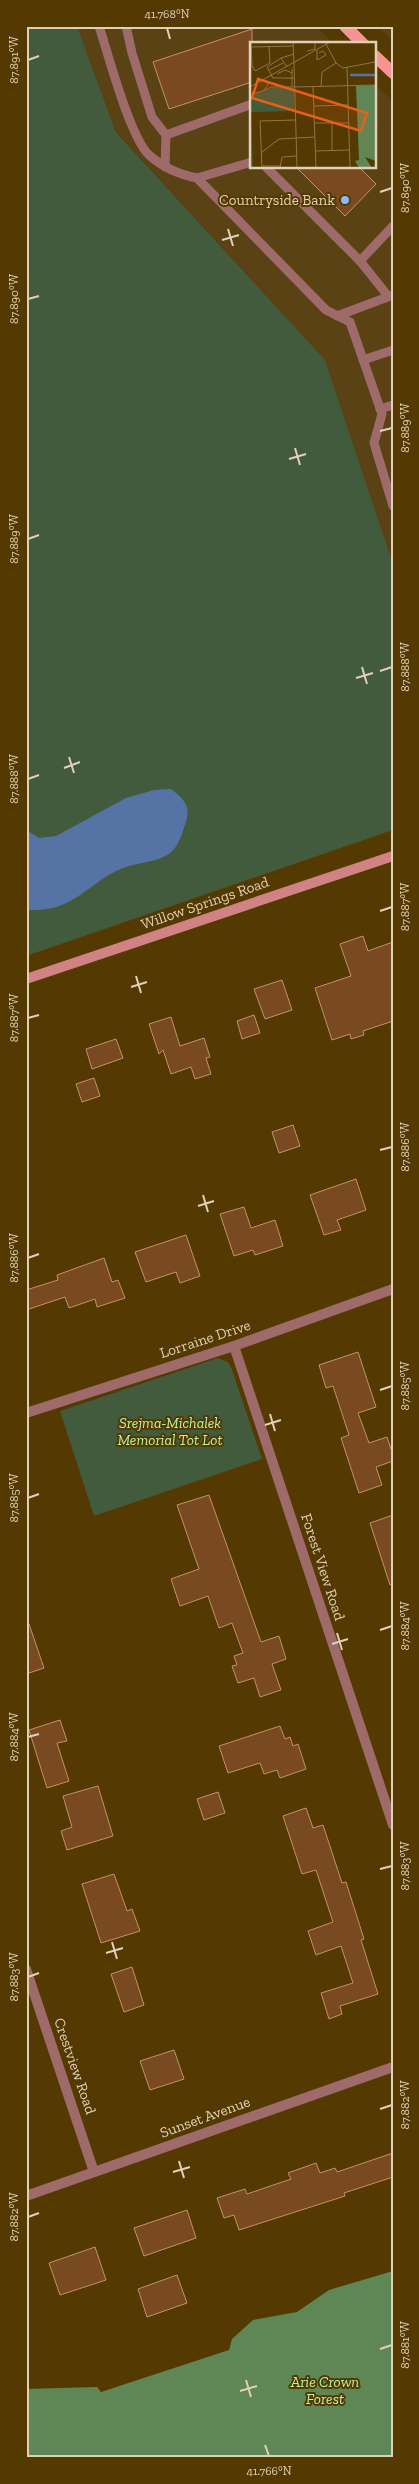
<svg xmlns="http://www.w3.org/2000/svg" width="419" height="2484" viewBox="0 0 419 2484" font-family="'Zilla Slab',serif">
	<style>
		.built { fill: #5a4214 }
		.green { fill: #425b3c }
		.forest { fill: #5f8756 }
		.water { fill: #5574a5 }
		.building { fill: #794a1f; stroke: #c1926c }
		.lines { fill: none; stroke-linecap: round; stroke-linejoin: round }
		.lane { stroke: #9e6b6a; stroke-width: 9 }
		.street { stroke: #9e6b6a; stroke-width: 10 }
		.secondary { stroke: #d18282; stroke-width: 10 }
		.primary { stroke: #f99393; stroke-width: 12 }
		.ticks { fill: none; stroke: #e0d0b7; stroke-width: 2 }
		.poi-dot { fill: #8eb8fd; stroke: #543a00; stroke-width: 2 }
		.labels { text-anchor: middle; dominant-baseline: central; stroke-width: 4; stroke-linejoin: round; paint-order: stroke }
		.poi-label { font-size: 15px; fill: #e0d0b7; stroke: #543a00; text-anchor: end }
		.street-label { font-size: 15px; fill: #e0d0b7; stroke: #543a00 }
		.park-label { font-size: 15px; font-style: italic; fill: #b7f3a9; stroke: #543a00 }
		.inset-river { fill: none; stroke: #5574a5; stroke-width: 2.5 }
		.inset-road { fill: none; stroke: #8c7649; stroke-width: 1 }
		.view { fill: #e85f15; fill-opacity: 0.15; stroke: #e85f15; stroke-width: 2.5 }
		.inset-edge { fill: none; stroke: #e0d0b7; stroke-width: 2.5 }
		.neatline { fill: none; stroke: #e0d0b7; stroke-width: 2 }
		.ticks-label { font-size: 12px; text-anchor: middle; fill: #e0d0b7 }
	</style>
	<rect width="100%" height="100%" fill="#543a00"/>
	<g class="built">
		<polygon points="77,26 316,26 334,44 252,44 252,168 375,168 375,84 393,101 393,564 325,360 116,131"/>
		<polygon points="378,26 393,26 393,41"/>
	</g>
	<g class="green">
		<polygon points="26,26 77,26 116,132 325,360 393,564 393,830 26,956"/>
		<polygon points="218,1358 228,1362 231,1367 262,1459 94,1516 60,1411"/>
	</g>
	<polygon class="forest" points="393,2271 393,2458 26,2458 26,2389 97,2387 101,2392 229,2350 232,2339 253,2320 297,2312 329,2290"/>
	<path class="water" d="M 171,789 C 192,805 190,811 182,834 C 179,841 176,849 170,853 C 157,863 138,862 123,868 C 101,876 85,895 64,904 C 52,910 39,910 26,910 L 26,830 L 39,838 L 56,836 L 126,798 L 154,790 Z"/>
	<g class="building">
		<polygon points="252,29 252,82 169,109 153,62"/>
		<polygon points="297,168 360,168 376,184 345,216"/>
		<polygon points="363,936 368,951 393,942 393,1021 363,1031 364,1035 351,1039 350,1034 332,1040 315,988 351,976 340,944"/>
		<polygon points="282,980 292,1010 265,1019 254,989"/>
		<polygon points="254,1015 260,1033 242,1039 237,1021"/>
		<polygon points="171,1017 180,1046 204,1038 210,1057 206,1058 211,1074 195,1079 191,1067 171,1074 163,1050 159,1054 149,1024"/>
		<polygon points="116,1039 123,1058 92,1069 86,1049"/>
		<polygon points="94,1078 100,1096 82,1102 76,1084"/>
		<polygon points="293,1125 300,1146 279,1153 272,1132"/>
		<polygon points="356,1179 366,1210 337,1220 341,1230 324,1235 310,1195"/>
		<polygon points="244,1207 251,1228 275,1220 283,1246 255,1255 253,1250 234,1256 220,1214"/>
		<polygon points="186,1235 200,1276 180,1283 176,1272 146,1282 135,1252"/>
		<polygon points="104,1258 112,1282 118,1280 125,1298 97,1307 95,1299 69,1308 65,1297 26,1310 26,1290 58,1280 57,1275"/>
		<polygon points="358,1352 376,1407 358,1413 369,1443 387,1437 393,1455 393,1461 376,1467 382,1485 359,1493 341,1438 349,1435 333,1386 326,1388 319,1365"/>
		<polygon points="209,1495 261,1642 279,1636 286,1659 272,1664 281,1690 260,1697 254,1678 238,1683 232,1666 237,1665 234,1656 243,1653 232,1623 219,1628 208,1596 180,1606 171,1579 199,1569 177,1505"/>
		<polygon points="393,1515 393,1584 390,1585 370,1523"/>
		<polygon points="26,1624 29,1624 44,1668 26,1674"/>
		<polygon points="60,1720 67,1741 57,1743 69,1781 47,1788 29,1730"/>
		<polygon points="280,1726 285,1739 290,1737 293,1746 298,1744 306,1769 280,1778 277,1770 264,1774 260,1763 228,1773 219,1746"/>
		<polygon points="98,1786 113,1836 67,1850 61,1831 72,1827 63,1796"/>
		<polygon points="218,1792 225,1813 204,1820 197,1799"/>
		<polygon points="306,1808 313,1828 323,1825 342,1883 346,1882 364,1939 361,1940 378,1994 340,2006 342,2014 329,2019 321,1993 353,1983 341,1946 316,1955 308,1931 333,1922 316,1870 302,1874 283,1816"/>
		<polygon points="114,1874 127,1911 132,1909 140,1931 101,1943 82,1884"/>
		<polygon points="132,1967 144,2005 124,2012 111,1974"/>
		<polygon points="174,2050 184,2079 150,2090 140,2061"/>
		<polygon points="393,2153 393,2177 344,2193 345,2196 239,2230 234,2215 224,2218 217,2198 245,2189 247,2194 291,2179 288,2173 316,2163 320,2173 335,2168 337,2172"/>
		<polygon points="187,2210 196,2238 144,2256 134,2228"/>
		<polygon points="95,2247 106,2280 60,2295 49,2263"/>
		<polygon points="177,2275 187,2303 147,2317 138,2289"/>
	</g>
	<g class="lines">
		<g class="lane">
			<path d="M 99,26 C 108,54 130,137 149,155 C 164,168 178,174 197,178"/>
			<polyline points="126,26 132,53 152,117 166,135 252,104"/>
			<polyline points="252,162 197,178 326,310 350,322 382,414 374,443 393,506"/>
			<polyline points="165,167 166,135"/>
			<polyline points="267,168 360,261 393,226"/>
			<polyline points="360,261 388,296"/>
			<polyline points="337,316 393,295"/>
			<polyline points="363,360 393,350"/>
			<polyline points="380,409 393,405"/>
		</g>
		<g class="street">
			<polyline points="234,1346 393,1825"/>
			<polyline points="26,1413 234,1346 393,1289"/>
			<polyline points="26,1969 94,2172"/>
			<polyline points="26,2196 393,2067"/>
		</g>
		<polyline class="secondary" points="26,979 393,856"/>
		<g class="primary">
			<polyline points="345,26 363,44"/>
			<polyline points="375,56 393,73"/>
		</g>
	</g>
	<path class="ticks" d="M 167,28 L 170,39M 28,60 L 39,56M 380,192 L 392,188M 228,229 L 233,246M 222,240 L 239,235M 28,299 L 39,296M 380,431 L 392,428M 295,448 L 300,465M 289,459 L 306,454M 28,539 L 39,535M 362,667 L 367,684M 380,671 L 392,667M 356,678 L 373,673M 69,757 L 74,773M 64,768 L 80,762M 28,779 L 39,775M 380,911 L 392,907M 136,976 L 141,993M 131,987 L 147,982M 28,1018 L 39,1015M 380,1150 L 392,1147M 203,1195 L 208,1212M 198,1206 L 214,1201M 28,1258 L 39,1254M 380,1390 L 392,1386M 270,1414 L 275,1431M 265,1425 L 281,1420M 28,1498 L 39,1494M 380,1630 L 392,1626M 337,1633 L 342,1650M 332,1644 L 348,1639M 28,1737 L 39,1734M 380,1869 L 392,1866M 112,1942 L 117,1959M 106,1953 L 123,1948M 28,1977 L 39,1973M 380,2109 L 392,2105M 179,2161 L 184,2178M 173,2172 L 190,2167M 28,2217 L 39,2213M 380,2349 L 392,2345M 246,2380 L 251,2397M 240,2391 L 257,2386M 265,2445 L 269,2456"/>
	<circle class="poi-dot" cx="345" cy="200" r="5"/>
	<g class="labels">
		<g class="poi-label">
			<text x="335" y="200">Countryside Bank</text>
		</g>
		<g class="street-label">
			<text transform="translate(205 903) rotate(-19)">Willow Springs Road</text>
			<text transform="translate(205 1339) rotate(-18)">Lorraine Drive</text>
			<text transform="translate(323 1567) rotate(72)">Forest View Road</text>
			<text transform="translate(75 2066) rotate(71)">Crestview Road</text>
			<text transform="translate(205 2117) rotate(-20)">Sunset Avenue</text>
		</g>
		<g class="park-label">
			<text x="170" y="1423">Srejma-Michalek<tspan x="170" dy="17">Memorial Tot Lot</tspan></text>
			<text x="325" y="2382">Arie Crown<tspan x="325" dy="17">Forest</tspan></text>
		</g>
	</g>
	<g transform="translate(250 42)">
		<rect width="126" height="126" fill="#543a00"/>
		<path d="M 22,46 L 44,46 L 44,69 L 1,70 L 3,126 L 0,126 L 0,53 Z" fill="#425b3c"/>
		<path d="M 126,43 L 126,119 L 115,115 L 122,126 L 109,126 L 105,119 L 109,118 L 106,44 Z" fill="#5f8756"/>
		<path class="inset-river" d="M 100,33 L 127,33"/>
		<path class="inset-road" d="M 1,0 L 2,24 L 5,29 L 20,21 L 19,4M 43,0 L 44,21M 76,2 L 86,21 L 93,26 L 125,20M 2,5 L 44,4M 67,8 L 67,18 L 76,13 L 73,9 L 69,11M 57,9 L 65,7 L 65,0M 44,21 L 47,126M 37,25 L 31,16 L 44,12M 97,25 L 100,126M 42,27 L 42,45M 19,28 L 33,21M 27,32 L 35,28 L 42,31M 21,34 L 23,36 L 17,25 L 31,16M 23,36 L 44,36M 16,39 L 18,43 L 13,49 L 21,45 L 45,45M 0,45 L 80,0M 45,45 L 126,43M 63,45 L 66,126M 71,45 L 72,30 L 86,21M 4,48 L 2,52 L 13,49M 64,64 L 98,63M 127,79 L 113,97 L 117,108 L 127,115M 65,81 L 99,81M 82,81 L 82,108M 65,109 L 99,108M 11,111 L 29,97 L 65,95M 12,124 L 30,124M 12,126 L 10,79 L 46,78M 30,126 L 32,115 L 47,114"/>
		<path class="view" d="M 8,37 L 117,71 L 111,89 L 2,56 Z"/>
		<rect width="126" height="126" class="inset-edge"/>
	</g>
	<rect width="419" height="2484" fill="none" stroke="#543a00" stroke-width="55"/>
	<rect x="28" y="28" width="364" height="2428" class="neatline"/>
	<g class="ticks-label">
		<text x="167" y="18">41.768°N</text>
		<text transform="translate(14 60) rotate(-90)" y="4">87.891°W</text>
		<text transform="translate(405 188) rotate(-90)" y="4">87.890°W</text>
		<text transform="translate(14 299) rotate(-90)" y="4">87.890°W</text>
		<text transform="translate(405 428) rotate(-90)" y="4">87.889°W</text>
		<text transform="translate(14 539) rotate(-90)" y="4">87.889°W</text>
		<text transform="translate(405 667) rotate(-90)" y="4">87.888°W</text>
		<text transform="translate(14 779) rotate(-90)" y="4">87.888°W</text>
		<text transform="translate(405 907) rotate(-90)" y="4">87.887°W</text>
		<text transform="translate(14 1018) rotate(-90)" y="4">87.887°W</text>
		<text transform="translate(405 1147) rotate(-90)" y="4">87.886°W</text>
		<text transform="translate(14 1258) rotate(-90)" y="4">87.886°W</text>
		<text transform="translate(405 1386) rotate(-90)" y="4">87.885°W</text>
		<text transform="translate(14 1498) rotate(-90)" y="4">87.885°W</text>
		<text transform="translate(405 1626) rotate(-90)" y="4">87.884°W</text>
		<text transform="translate(14 1737) rotate(-90)" y="4">87.884°W</text>
		<text transform="translate(405 1866) rotate(-90)" y="4">87.883°W</text>
		<text transform="translate(14 1977) rotate(-90)" y="4">87.883°W</text>
		<text transform="translate(405 2105) rotate(-90)" y="4">87.882°W</text>
		<text transform="translate(14 2217) rotate(-90)" y="4">87.882°W</text>
		<text transform="translate(405 2345) rotate(-90)" y="4">87.881°W</text>
		<text x="269" y="2475">41.766°N</text>
	</g>
</svg>
